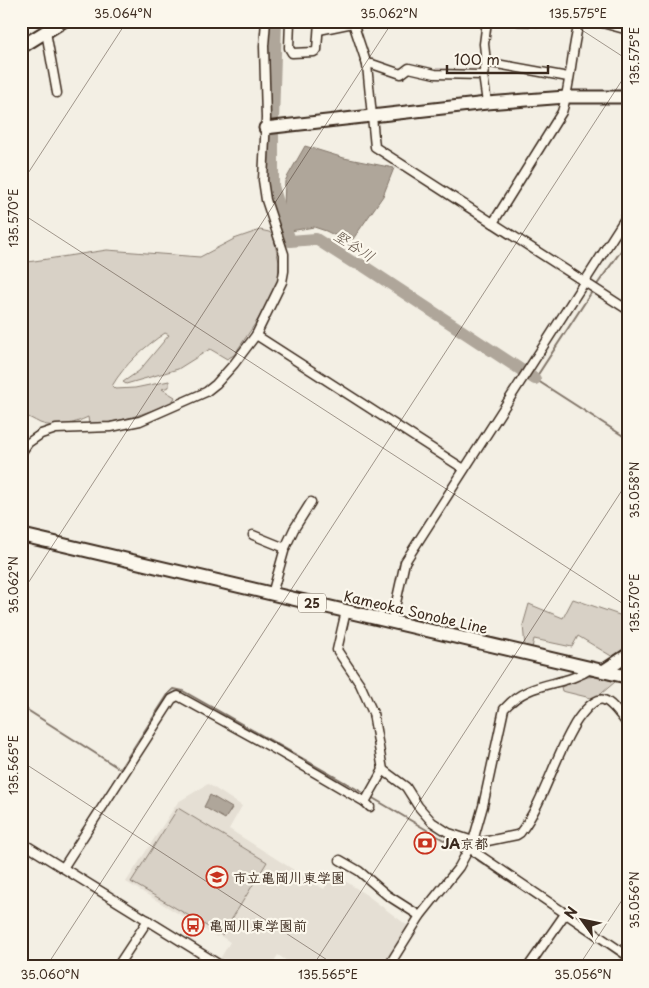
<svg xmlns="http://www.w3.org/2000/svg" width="649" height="988" viewBox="0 0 649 988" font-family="'Playpen Sans','Klee One',sans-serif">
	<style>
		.built { fill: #e5dfd4 }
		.green { fill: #d8d1c6; stroke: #8a7e72 }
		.water { fill: #afa69a; stroke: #817468 }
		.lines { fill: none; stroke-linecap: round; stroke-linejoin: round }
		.stream { stroke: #817468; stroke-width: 2 }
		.river { stroke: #afa69a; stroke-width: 12 }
		.street-casing { stroke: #3b2a1e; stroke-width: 11 }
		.secondary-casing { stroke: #3b2a1e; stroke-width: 15 }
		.primary-casing { stroke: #3b2a1e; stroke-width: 16 }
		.street { stroke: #fbf7ec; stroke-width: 8 }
		.secondary { stroke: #fbf7ec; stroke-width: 11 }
		.primary { stroke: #fbf7ec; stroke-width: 12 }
		.ticks { fill: none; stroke: #3b2a1e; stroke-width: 1; stroke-opacity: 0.45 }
		.labels { text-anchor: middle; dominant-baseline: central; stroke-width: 4.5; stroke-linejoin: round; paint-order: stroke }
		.shield { fill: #fbf7ec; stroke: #75685c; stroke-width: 1 }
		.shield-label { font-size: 12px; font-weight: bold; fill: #3b2a1e }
		.street-label { font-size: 14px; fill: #3b2a1e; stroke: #fbf7ec }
		.poi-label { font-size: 14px; font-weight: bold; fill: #3b2a1e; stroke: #fbf7ec; text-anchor: start }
		.water-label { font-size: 15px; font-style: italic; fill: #645549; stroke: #fbf7ec }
		.neatline { fill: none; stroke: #3b2a1e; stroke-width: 2 }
		.ticks-label { font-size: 12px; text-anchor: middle; fill: #3b2a1e }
	</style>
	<rect width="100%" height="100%" fill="#f3efe4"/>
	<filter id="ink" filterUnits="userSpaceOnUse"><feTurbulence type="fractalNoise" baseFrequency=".02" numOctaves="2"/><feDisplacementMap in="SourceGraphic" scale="10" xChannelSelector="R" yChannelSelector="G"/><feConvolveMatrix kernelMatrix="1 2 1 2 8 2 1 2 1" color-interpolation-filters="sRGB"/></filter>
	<g filter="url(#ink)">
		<polygon class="built" points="208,784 242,806 229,829 324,889 333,873 368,896 408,926 384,967 338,967 335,965 333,967 296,967 278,955 270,967 232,967 220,959 230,942 219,935 217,937 126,882 178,802"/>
		<g class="green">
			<path d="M 260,230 L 269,232 L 273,235 L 279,262 L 278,281 L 259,318 L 234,355 L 227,359 L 210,349 L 178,369 L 126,384 L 123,382 L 139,371 L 169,335 L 165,333 C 144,347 125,364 112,386 L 115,389 L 135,388 L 169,381 L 169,387 L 162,389 L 175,397 L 172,403 C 145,413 118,424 89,424 L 88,417 C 73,424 57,429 40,423 C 34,420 28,416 21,415 L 21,263 L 107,250 L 200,257 L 234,239 Z"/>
			<polygon points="573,599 628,618 628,661 620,654 613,657 578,636 572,647 534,639 532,648 525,647 523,625 529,604 563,618"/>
			<polygon points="597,676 615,682 595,699 562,691 561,687 587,677"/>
			<polygon points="178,808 267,862 222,935 131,882"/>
		</g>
		<g class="water">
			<polygon points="305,146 344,158 394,168 383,196 353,239 346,241 326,231 314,227 290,231 284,206 285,181"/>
			<polygon points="210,795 232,808 225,819 204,807"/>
		</g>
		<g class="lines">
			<g class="stream">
				<polyline points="596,286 628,241"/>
				<polyline points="593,290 535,379 628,439"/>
				<polyline points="21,706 120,769 169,693 174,689 183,691 367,795"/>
				<polyline points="371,797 464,852"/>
				<polyline points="470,855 562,916"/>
				<polyline points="566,919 628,962"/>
			</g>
			<polyline class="river" points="276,21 273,121 273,186 290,241 316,239 352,262 362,265 535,379"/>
			<g class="street-casing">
				<g id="street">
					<polyline points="290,21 289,48 292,53 314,52 317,50 319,21"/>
					<polyline points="355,21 353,23 367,65 375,147 628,310"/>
					<polyline points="487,21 484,44 486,62 568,77"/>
					<polyline points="518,21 579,23"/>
					<polyline points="595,21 628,30"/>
					<polyline points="319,30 353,23"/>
					<polyline points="46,32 57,93"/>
					<polyline points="486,62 483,75 487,103"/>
					<polyline points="367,65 372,64 401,74 409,68 435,74 483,75"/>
					<path d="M 493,223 L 562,112 C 571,83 571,53 579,23 L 586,21"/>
					<polyline points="256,335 464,469"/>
					<polyline points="21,453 28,443 41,434 56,429 111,427 140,421 206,392 216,384 234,364 256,335 282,282 284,271 284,254 266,200 263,180 266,118 264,46 266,21"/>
					<polyline points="253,535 285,548"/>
					<polyline points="272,594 285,548 294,529 311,502"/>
					<path d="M 346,611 L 337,650 L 360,684 L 373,713 L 383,770 L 406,787 L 418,806 L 432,822 L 449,833 L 473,841 L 483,842 L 517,835 L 520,833 C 543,803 553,762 572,729 C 576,721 593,696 604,700 C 613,703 622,718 628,725"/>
					<polyline points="392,621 405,562 628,214"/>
					<polyline points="370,807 365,802 383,770"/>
					<polyline points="21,842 223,967"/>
					<polyline points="469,848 628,956"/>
					<polyline points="340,860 359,871 387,895 420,916"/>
					<polyline points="63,868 172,699 178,696 278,751 365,802"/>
					<polyline points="117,967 148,920"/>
					<path d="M 388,967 L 420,916 L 459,867 L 473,841 L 483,806 L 504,709 C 530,679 563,688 592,668"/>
					<polyline points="528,967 565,914"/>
				</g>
			</g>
			<g class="secondary-casing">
				<polyline id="secondary" points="265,128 487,103 566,97 628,97"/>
			</g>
			<g class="primary-casing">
				<g id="primary">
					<polyline points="21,47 63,21"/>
					<polyline points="21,535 628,677"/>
					<polyline points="604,671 628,655"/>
				</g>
			</g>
			<use href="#street" class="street"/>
			<use href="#secondary" class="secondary"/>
			<use href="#primary" class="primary"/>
		</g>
	</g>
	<path class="ticks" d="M 568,21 L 628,60M 21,184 L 127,21M 21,213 L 628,607M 21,594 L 393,21M 21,761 L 338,967M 46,967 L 628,71M 312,967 L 628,481M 578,967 L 628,891"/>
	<defs>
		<g id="bank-ring" transform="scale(1.125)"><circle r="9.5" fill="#fbf7ec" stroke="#c8321e" stroke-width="1.5"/><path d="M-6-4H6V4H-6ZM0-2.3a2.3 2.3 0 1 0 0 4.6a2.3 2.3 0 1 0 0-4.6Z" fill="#c8321e"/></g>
		<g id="school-ring" transform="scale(1.125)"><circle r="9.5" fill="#fbf7ec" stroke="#c8321e" stroke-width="1.5"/><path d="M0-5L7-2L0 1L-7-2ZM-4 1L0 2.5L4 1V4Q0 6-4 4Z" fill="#c8321e"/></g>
		<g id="bus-ring" transform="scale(1.125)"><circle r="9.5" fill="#fbf7ec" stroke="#c8321e" stroke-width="1.5"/><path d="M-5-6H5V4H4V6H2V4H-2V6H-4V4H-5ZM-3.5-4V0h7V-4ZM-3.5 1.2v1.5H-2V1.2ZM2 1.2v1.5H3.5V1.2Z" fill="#c8321e"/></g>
	</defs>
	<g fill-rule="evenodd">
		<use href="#bank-ring" x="425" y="843"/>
		<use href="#school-ring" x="217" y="877"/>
		<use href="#bus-ring" x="193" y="925"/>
	</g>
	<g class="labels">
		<rect class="shield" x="298" y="593.5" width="28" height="19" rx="4"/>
		<g class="shield-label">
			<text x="312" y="603">25</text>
		</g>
		<g class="street-label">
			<text transform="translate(416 612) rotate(13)">Kameoka Sonobe Line</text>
		</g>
		<g class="poi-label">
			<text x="441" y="843">JA京都</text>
			<text x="233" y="877">市立亀岡川東学園</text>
			<text x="209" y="925">亀岡川東学園前</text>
		</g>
		<g class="water-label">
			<text transform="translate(355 245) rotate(33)">堅谷川</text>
		</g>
	</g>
	<rect width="649" height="988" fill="none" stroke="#fbf7ec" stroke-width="55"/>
	<g transform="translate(582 920) rotate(303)" stroke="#fbf7ec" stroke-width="4" paint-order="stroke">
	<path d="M0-4L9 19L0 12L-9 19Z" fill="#3b2a1e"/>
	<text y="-8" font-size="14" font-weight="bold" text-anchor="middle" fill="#3b2a1e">N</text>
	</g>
	<path d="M447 65v8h101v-8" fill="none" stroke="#3b2a1e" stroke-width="2.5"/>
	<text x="454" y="65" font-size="15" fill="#3b2a1e" stroke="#fbf7ec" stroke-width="4" paint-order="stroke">100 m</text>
	<rect x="28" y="28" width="594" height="932" class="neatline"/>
	<g class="ticks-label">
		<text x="123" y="18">35.064°N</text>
		<text x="389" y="18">35.062°N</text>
		<text x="578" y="18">135.575°E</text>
		<text transform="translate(635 56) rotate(-90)" y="4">135.575°E</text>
		<text transform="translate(14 218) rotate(-90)" y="4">135.570°E</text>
		<text transform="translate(635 490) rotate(-90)" y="4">35.058°N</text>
		<text transform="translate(14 585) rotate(-90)" y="4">35.062°N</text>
		<text transform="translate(635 603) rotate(-90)" y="4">135.570°E</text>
		<text transform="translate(14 765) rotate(-90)" y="4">135.565°E</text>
		<text transform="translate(635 900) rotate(-90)" y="4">35.056°N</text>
		<text x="50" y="979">35.060°N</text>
		<text x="328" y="979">135.565°E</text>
		<text x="583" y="979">35.056°N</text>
	</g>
</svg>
